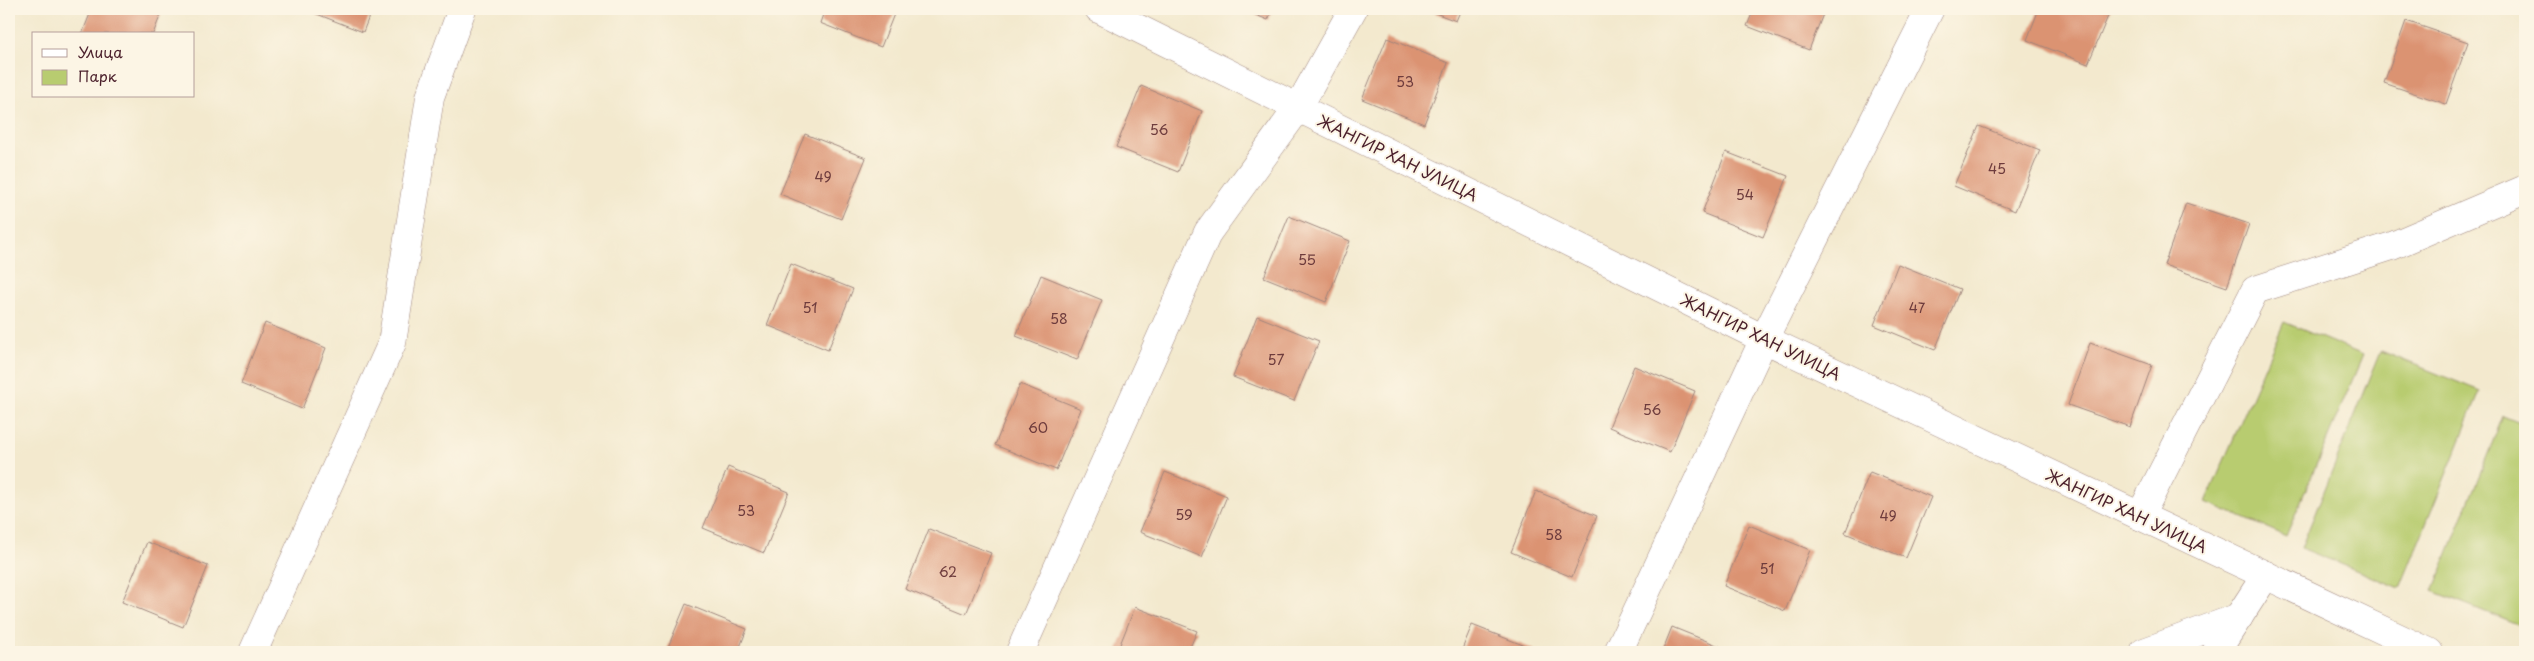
<svg xmlns="http://www.w3.org/2000/svg" width="2534" height="661" viewBox="0 0 2534 661" font-family="'Playpen Sans',sans-serif">
	<style>
		.green { fill: #b8cc70; stroke: #81764e }
		.building { fill: #db9372 }
		.lines { fill: none; stroke-linecap: round; stroke-linejoin: round }
		.minor-casing { stroke: #9e847c; stroke-width: 29 }
		.minor { stroke: #fff; stroke-width: 28 }
		.labels { text-anchor: middle; dominant-baseline: central; stroke-width: 4; stroke-linejoin: round; paint-order: stroke }
		.number-label { font-size: 14px; fill: #6e3c3d }
		.street-label { font-size: 16px; fill: #4a1f2b; stroke: #fcf5e5 }
	</style>
	<rect width="100%" height="100%" fill="#fcf5e5"/>
	<filter id="ink" filterUnits="userSpaceOnUse"><feTurbulence type="fractalNoise" baseFrequency=".02" numOctaves="2"/><feDisplacementMap in="SourceGraphic" scale="10" xChannelSelector="R" yChannelSelector="G"/><feConvolveMatrix kernelMatrix="1 2 1 2 8 2 1 2 1" color-interpolation-filters="sRGB"/></filter>
	<filter id="wash" filterUnits="userSpaceOnUse"><feTurbulence type="fractalNoise" baseFrequency=".0096" numOctaves="4" result="noise"/><feDisplacementMap in="SourceGraphic" scale="20" xChannelSelector="R" yChannelSelector="G"/><feGaussianBlur stdDeviation="1.12" result="paint"/><feColorMatrix in="noise" values="0 0 0 0 0 0 0 0 0 0 0 0 0 0 0 0 0 1.4 0 .05"/><feComposite in="paint" operator="in"/></filter>
	<g filter="url(#wash)">
		<rect width="100%" height="100%" fill="#f3e9ce"/>
		<g class="green">
			<polygon points="2284,322 2363,355 2286,536 2206,502"/>
			<polygon points="2381,351 2480,391 2400,588 2301,548"/>
			<polygon points="2503,416 2525,425 2525,606 2518,625 2433,591"/>
		</g>
		<g id="blocks">
			<g class="building">
				<polygon points="92,9 163,9 153,34 82,34"/>
				<polygon points="304,9 372,9 363,32"/>
				<polygon points="825,9 896,9 881,47 820,23"/>
				<polygon points="1241,9 1273,9 1268,20"/>
				<polygon points="1425,9 1461,9 1456,21"/>
				<polygon points="1754,9 1825,9 1809,50 1747,26"/>
				<polygon points="2039,9 2111,9 2088,64 2027,40"/>
				<polygon points="2406,21 2468,42 2446,104 2384,83"/>
				<polygon points="1387,38 1448,63 1424,124 1362,99"/>
				<polygon points="1141,86 1202,111 1178,172 1116,147"/>
				<polygon points="1979,126 2040,150 2015,211 1954,186"/>
				<polygon points="805,134 866,158 841,219 780,194"/>
				<polygon points="1726,152 1788,176 1763,237 1702,213"/>
				<polygon points="2186,203 2249,224 2227,287 2164,265"/>
				<polygon points="1289,216 1350,241 1326,302 1264,277"/>
				<polygon points="791,264 853,289 828,350 767,325"/>
				<polygon points="1898,264 1960,289 1935,350 1874,325"/>
				<polygon points="1041,275 1102,300 1077,360 1016,336"/>
				<polygon points="1257,316 1319,341 1294,401 1233,377"/>
				<polygon points="265,323 326,348 302,409 241,384"/>
				<polygon points="2090,343 2152,365 2130,427 2068,405"/>
				<polygon points="1634,366 1695,391 1670,452 1609,427"/>
				<polygon points="1020,384 1081,409 1056,470 995,445"/>
				<polygon points="728,467 789,492 764,553 703,528"/>
				<polygon points="1165,472 1227,496 1202,557 1140,532"/>
				<polygon points="1870,472 1931,497 1906,558 1845,533"/>
				<polygon points="1536,491 1597,516 1572,577 1511,552"/>
				<polygon points="1749,525 1810,550 1785,611 1724,586"/>
				<polygon points="929,529 991,553 966,614 905,589"/>
				<polygon points="147,542 208,566 183,627 122,602"/>
				<polygon points="686,604 747,629 738,652 666,652"/>
				<polygon points="1135,607 1197,631 1188,652 1117,652"/>
				<polygon points="1472,625 1533,649 1532,652 1461,652"/>
				<polygon points="1672,627 1734,652 1662,652"/>
			</g>
		</g>
	</g>
	<g filter="url(#ink)">
		<use href="#blocks" fill-opacity="0" stroke="#9e847c" stroke-width="1"/>
		<g class="lines">
			<g class="minor-casing">
				<g id="minor">
					<polyline points="1099,9 1764,339 2429,652"/>
					<polyline points="2140,516 2255,290 2392,246 2525,189"/>
					<polyline points="253,652 392,343 430,97 462,9"/>
					<polyline points="1020,652 1208,232 1298,108 1353,9"/>
					<polyline points="1618,652 1764,339 1930,9"/>
					<polyline points="2144,652 2239,617"/>
					<polyline points="2216,652 2266,575"/>
				</g>
			</g>
			<use href="#minor" class="minor"/>
		</g>
	</g>
	<g class="labels">
		<g class="number-label">
			<text x="1405" y="81">53</text>
			<text x="1159" y="129">56</text>
			<text x="1997" y="168">45</text>
			<text x="823" y="176">49</text>
			<text x="1745" y="194">54</text>
			<text x="1307" y="259">55</text>
			<text x="810" y="307">51</text>
			<text x="1917" y="307">47</text>
			<text x="1059" y="318">58</text>
			<text x="1276" y="359">57</text>
			<text x="1652" y="409">56</text>
			<text x="1038" y="427">60</text>
			<text x="746" y="510">53</text>
			<text x="1184" y="514">59</text>
			<text x="1888" y="515">49</text>
			<text x="1554" y="534">58</text>
			<text x="1767" y="568">51</text>
			<text x="948" y="571">62</text>
		</g>
		<g class="street-label">
			<text transform="translate(1398 157) rotate(26)">ЖАНГИР ХАН УЛИЦА</text>
			<text transform="translate(1761 336) rotate(26)">ЖАНГИР ХАН УЛИЦА</text>
			<text transform="translate(2127 510) rotate(25)">ЖАНГИР ХАН УЛИЦА</text>
		</g>
	</g>
	<rect width="2534" height="661" fill="none" stroke="#fcf5e5" stroke-width="30"/>
	<rect x="32" y="32" width="162" height="65" fill="#fcf5e5" stroke="#b59f9b"/>
	<rect x="42" y="49" width="25" height="8" fill="#ffffff" stroke="#b59f9b"/>
	<text x="78" y="58" font-size="15" fill="#4a1f2b">Улица</text>
	<rect x="42" y="70" width="25" height="15" fill="#b8cc70" stroke="#b59f9b"/>
	<text x="78" y="82" font-size="15" fill="#4a1f2b">Парк</text>
</svg>
